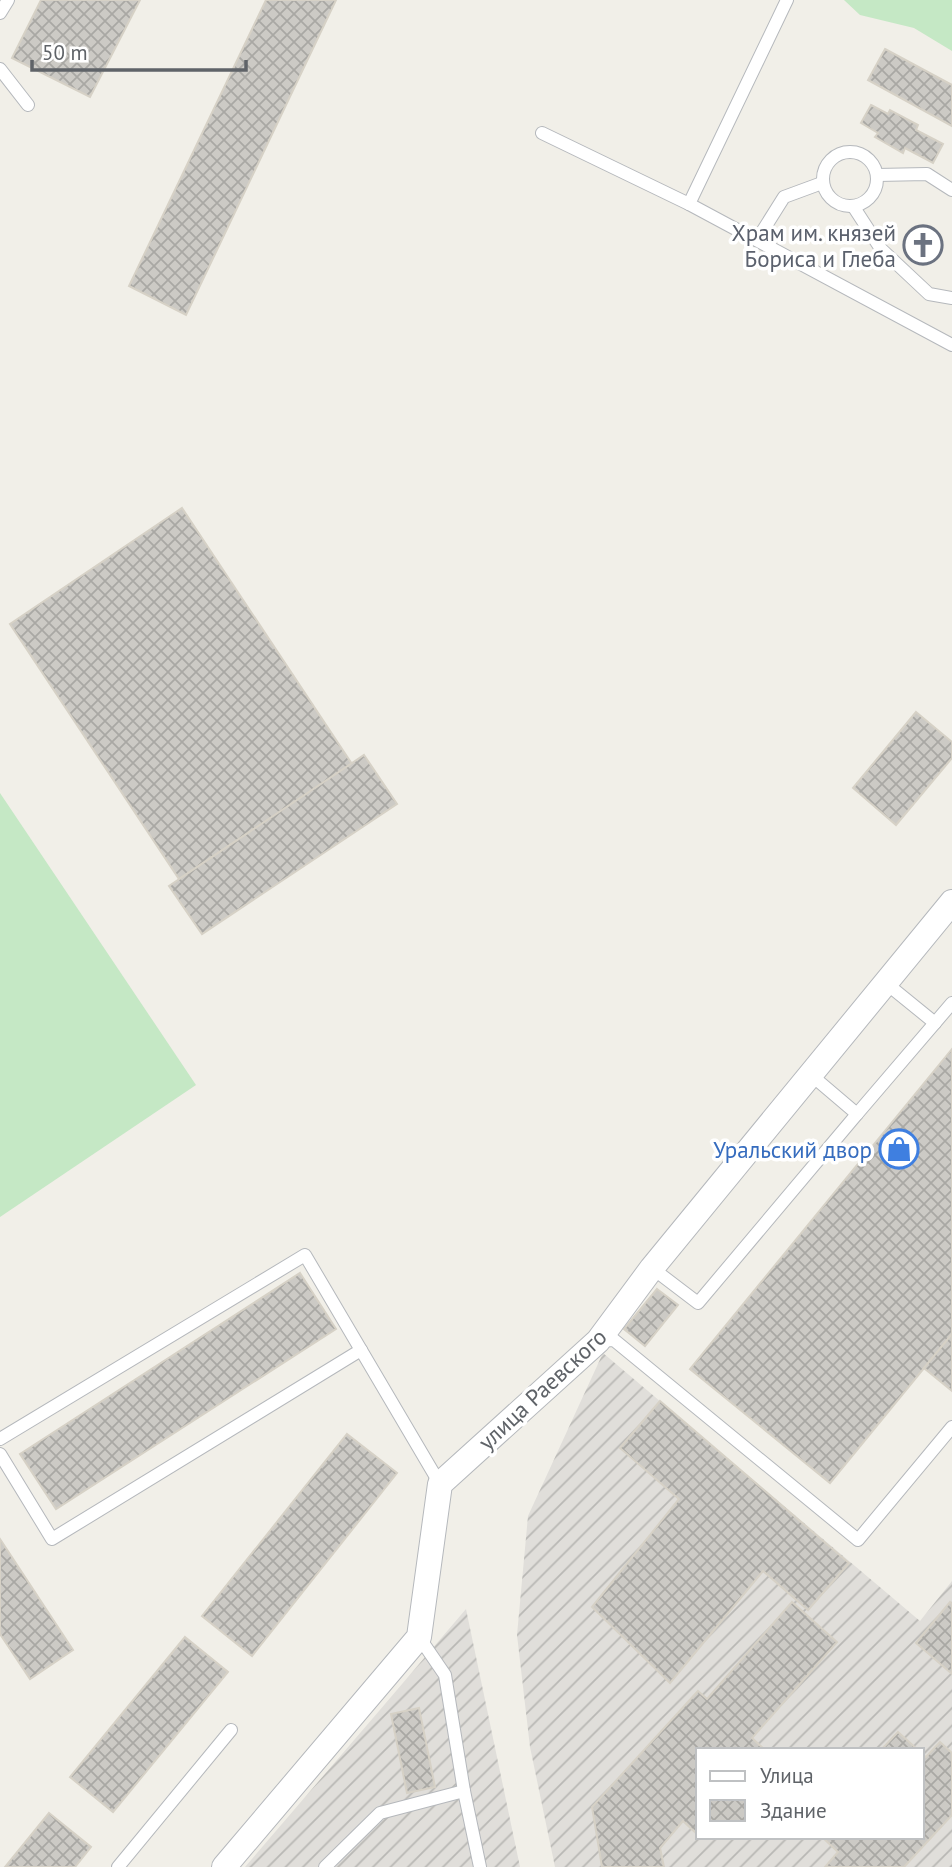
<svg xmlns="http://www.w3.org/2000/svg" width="952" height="1867" viewBox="0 0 952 1867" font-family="'PT Sans',sans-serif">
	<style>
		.industrial { fill: url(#industrial-furrows); fill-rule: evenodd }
		.pitch { fill: #c5e8c5 }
		.building { fill: url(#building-cross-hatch); stroke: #d6d1c6; stroke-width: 2 }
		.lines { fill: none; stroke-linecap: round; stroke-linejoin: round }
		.lane-casing { stroke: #b5b8bc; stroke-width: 14 }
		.street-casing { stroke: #b5b8bc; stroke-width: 26 }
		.lane { stroke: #fff; stroke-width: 12 }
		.street { stroke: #fff; stroke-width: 24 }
		.labels { text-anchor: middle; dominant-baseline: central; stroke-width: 7; stroke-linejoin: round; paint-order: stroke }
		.worship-label { font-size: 23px; fill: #5b616d; stroke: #fff; text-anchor: end }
		.shop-label { font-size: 23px; fill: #366cbe; stroke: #fff; text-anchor: end }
		.street-label { font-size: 23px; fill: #5f6368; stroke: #fff }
	</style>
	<defs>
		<pattern id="industrial-furrows" width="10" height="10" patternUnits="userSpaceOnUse" patternTransform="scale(1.75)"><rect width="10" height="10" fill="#e0deda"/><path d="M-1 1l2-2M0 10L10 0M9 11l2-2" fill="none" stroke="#b9b8b5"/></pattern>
		<pattern id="building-cross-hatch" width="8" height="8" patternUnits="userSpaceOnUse" patternTransform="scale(1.75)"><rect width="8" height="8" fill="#cccac5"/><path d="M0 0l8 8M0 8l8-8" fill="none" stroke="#a9a8a4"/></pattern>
	</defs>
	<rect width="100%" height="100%" fill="#f1efe8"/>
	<g class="industrial">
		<path d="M 603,1353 L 920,1621 L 952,1581 L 952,1867 L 555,1867 L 530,1747 L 517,1635 L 528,1516 ZM 698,1750 L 922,1750 L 922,1837 L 698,1837 Z"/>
		<polygon points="466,1609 520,1867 245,1867 379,1711"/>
	</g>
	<g class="pitch">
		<polygon points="844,0 952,0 952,51 914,28 860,15"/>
		<polygon points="0,793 196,1085 0,1217"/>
	</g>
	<g class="building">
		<polygon points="41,0 140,0 90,97 12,58"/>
		<polygon points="266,0 336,0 186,315 129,286"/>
		<polygon points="885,49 952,85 952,126 868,80"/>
		<polygon points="871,105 888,114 890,110 918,125 916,130 943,144 933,163 905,148 903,153 875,137 878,133 861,123"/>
		<polygon points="182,508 352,764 179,879 10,624"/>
		<polygon points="916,712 952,742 952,758 896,825 853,788"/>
		<polygon points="364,755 397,804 202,934 169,886"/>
		<polygon points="952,1049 952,1334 830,1483 690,1369"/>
		<polygon points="300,1273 336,1329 56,1509 20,1454"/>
		<polygon points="657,1289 678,1305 645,1346 624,1329"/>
		<polygon points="952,1334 952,1391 924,1368"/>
		<polygon points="660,1401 849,1563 808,1610 763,1571 670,1683 592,1607 679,1499 620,1448"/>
		<polygon points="347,1434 397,1473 252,1656 202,1616"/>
		<polygon points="0,1539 73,1650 30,1679 0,1634"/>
		<polygon points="792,1602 837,1642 752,1738 765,1750 698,1750 698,1835 683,1821 660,1848 664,1867 602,1867 592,1807 698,1691 707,1699"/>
		<polygon points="950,1602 952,1604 952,1674 916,1643"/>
		<polygon points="185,1637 228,1672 113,1812 70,1777"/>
		<polygon points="419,1708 435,1787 407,1793 391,1714"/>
		<polygon points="898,1732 918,1750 881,1750"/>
		<polygon points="940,1742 952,1753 952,1815 904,1867 825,1867 838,1852 822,1837 922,1837 922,1754 926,1757"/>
		<polygon points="49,1813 91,1847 75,1867 5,1867"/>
	</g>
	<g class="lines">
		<g class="lane-casing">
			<g id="lane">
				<polyline points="0,13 8,0"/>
				<polyline points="0,69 28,105"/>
				<polyline points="542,133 689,204 952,345"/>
				<circle cx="850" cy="179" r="27"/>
				<polyline points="877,175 927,174 952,190"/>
				<polyline points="689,204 787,0"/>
				<polyline points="853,206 881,249 929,294 952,298"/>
				<polyline points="757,240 784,197 822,183"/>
				<polyline points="887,984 935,1023"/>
				<polyline points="857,1114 952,1003"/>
				<polyline points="652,1268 698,1303 857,1114 810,1074"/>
				<polyline points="598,1341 614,1340 858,1540 952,1427"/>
				<polyline points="0,1439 305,1255 440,1484"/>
				<polyline points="0,1454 52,1539 361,1350"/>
				<polyline points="419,1637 445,1675 464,1791 480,1867"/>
				<polyline points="118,1867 231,1730"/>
				<polyline points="325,1867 380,1813 464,1791"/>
			</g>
		</g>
		<g class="street-casing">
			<polyline id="street" points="224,1867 419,1637 440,1484 598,1341 652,1268 952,902"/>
		</g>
		<use href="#lane" class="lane"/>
		<use href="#street" class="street"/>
	</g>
	<defs>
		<g id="church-ring" transform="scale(2.0125)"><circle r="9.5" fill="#fff" stroke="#6b7280" stroke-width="1.5"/><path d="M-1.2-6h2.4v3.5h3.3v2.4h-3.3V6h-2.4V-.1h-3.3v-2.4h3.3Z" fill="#6b7280"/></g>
		<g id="shop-ring" transform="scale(2.0125)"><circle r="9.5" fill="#fff" stroke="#3f7fe0" stroke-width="1.5"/><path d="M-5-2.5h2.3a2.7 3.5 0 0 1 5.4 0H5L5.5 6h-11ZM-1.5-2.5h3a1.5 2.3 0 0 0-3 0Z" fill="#3f7fe0"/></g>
	</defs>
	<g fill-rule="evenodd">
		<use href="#church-ring" x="923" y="245"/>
		<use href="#shop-ring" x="899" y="1149"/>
	</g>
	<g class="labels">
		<g class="worship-label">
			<text x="896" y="232">Храм им. князей<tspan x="896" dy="26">Бориса и Глеба</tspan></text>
		</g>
		<g class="shop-label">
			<text x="872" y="1149">Уральский двор</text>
		</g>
		<g class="street-label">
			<text transform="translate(542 1389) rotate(-43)">улица Раевского</text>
		</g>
	</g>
	<rect x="696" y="1748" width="228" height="91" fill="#ffffff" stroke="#bfc1c3" stroke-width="2"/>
	<rect x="710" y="1771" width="35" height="10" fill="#ffffff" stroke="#bfc1c3" stroke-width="2"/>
	<text x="760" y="1783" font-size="21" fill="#5f6368">Улица</text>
	<rect x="710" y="1800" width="35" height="21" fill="url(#building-cross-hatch)" stroke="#bfc1c3" stroke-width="2"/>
	<text x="760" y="1818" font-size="21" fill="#5f6368">Здание</text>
	<path d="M32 60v10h214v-10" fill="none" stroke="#5f6368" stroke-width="3.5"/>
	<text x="42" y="60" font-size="21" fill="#5f6368" stroke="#ffffff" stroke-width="5" paint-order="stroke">50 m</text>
</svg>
